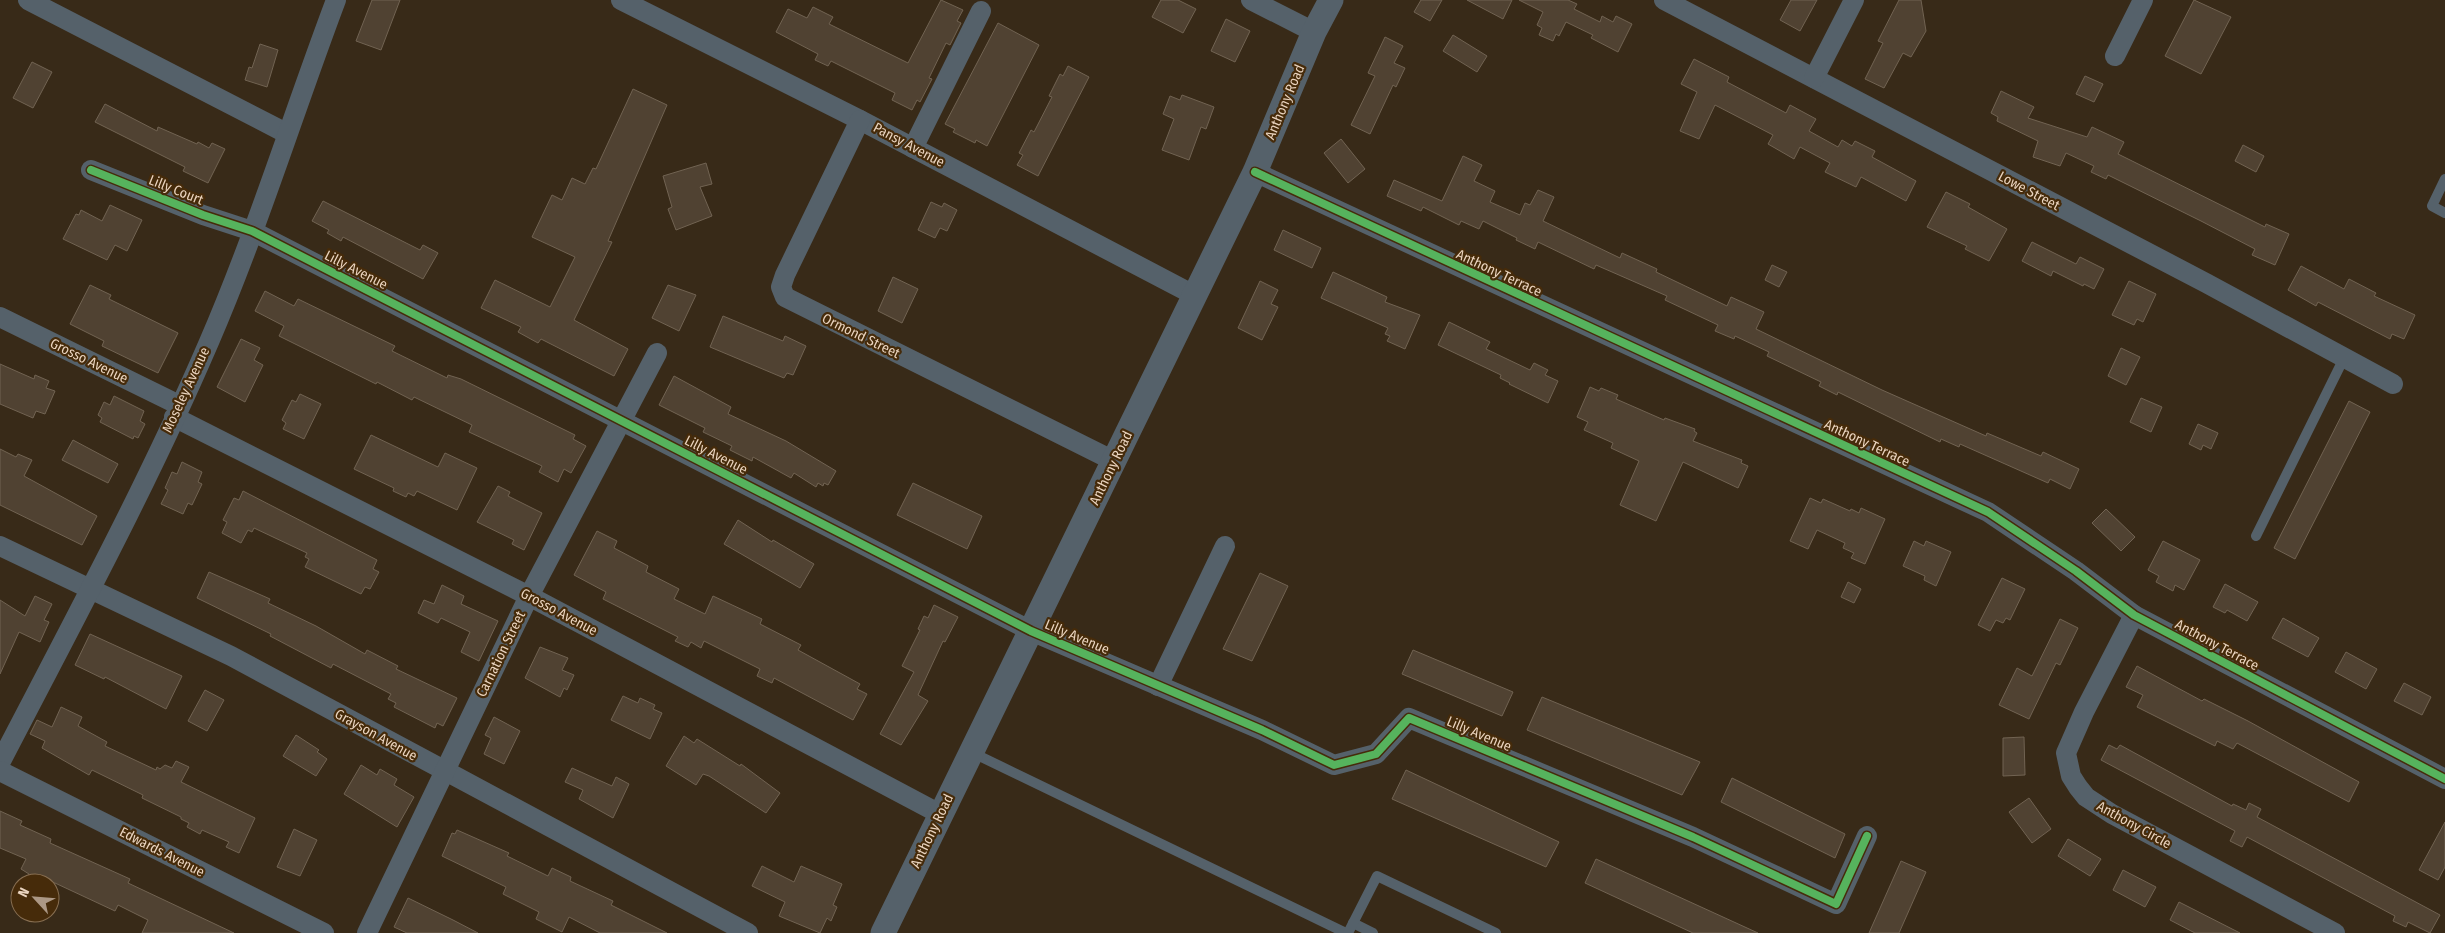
<svg xmlns="http://www.w3.org/2000/svg" width="2445" height="933" viewBox="0 0 2445 933" font-family="'Fira Sans Condensed',sans-serif">
	<style>
		.building { fill: #504232; stroke: #716352 }
		.lines { fill: none; stroke-linecap: round; stroke-linejoin: round }
		.service { stroke: #55616a; stroke-width: 10 }
		.minor { stroke: #55616a; stroke-width: 20 }
		.tertiary { stroke: #55616a; stroke-width: 25 }
		.cycleway-casing { stroke: #462b0a; stroke-width: 11 }
		.cycleway { stroke: #56b35d; stroke-width: 8 }
		.labels { text-anchor: middle; dominant-baseline: central; stroke-width: 4.5; stroke-linejoin: round; paint-order: stroke }
		.street-label { font-size: 14px; fill: #ead4bf; stroke: #462b0a }
	</style>
	<rect width="100%" height="100%" fill="#382a18"/>
	<g class="building">
		<polygon points="372,0 400,0 381,50 356,41"/>
		<polygon points="941,0 963,10 957,21 961,23 950,45 946,43 929,78 932,79 920,102 917,100 912,110 892,100 895,93 831,61 828,66 815,60 818,54 776,32 788,9 807,18 813,7 833,17 829,24 908,63"/>
		<polygon points="1161,0 1178,0 1196,9 1183,33 1152,17"/>
		<polygon points="1421,0 1442,0 1430,21 1414,12"/>
		<polygon points="1467,0 1512,0 1503,19"/>
		<polygon points="1519,0 1568,0 1577,4 1574,9 1600,22 1602,16 1613,22 1616,16 1632,24 1618,52 1591,38 1593,35 1566,22 1559,36 1556,34 1553,41 1539,35 1542,28 1537,25 1543,12"/>
		<polygon points="1791,0 1817,0 1800,31 1780,20"/>
		<polygon points="1899,0 1921,0 1926,31 1911,57 1903,53 1884,88 1865,79 1883,43 1878,41"/>
		<polygon points="2194,0 2231,17 2201,74 2165,56"/>
		<polygon points="1226,19 1250,31 1235,62 1211,51"/>
		<polygon points="998,23 1039,45 987,146 976,140 975,143 953,132 955,129 945,124"/>
		<polygon points="1453,35 1487,56 1477,72 1443,51"/>
		<polygon points="1385,37 1403,46 1394,63 1405,68 1396,87 1393,85 1370,134 1351,125 1375,76 1368,73"/>
		<polygon points="260,44 278,50 267,87 245,80 249,67 252,68"/>
		<polygon points="1694,59 1729,77 1727,82 1786,113 1790,105 1816,119 1809,131 1838,147 1842,140 1852,146 1855,141 1875,151 1872,157 1916,181 1906,201 1861,177 1856,187 1825,172 1830,163 1800,147 1794,159 1768,144 1773,135 1715,105 1699,139 1680,131 1697,92 1681,84"/>
		<polygon points="32,62 52,72 33,108 13,98"/>
		<polygon points="1068,66 1089,77 1038,176 1017,165 1023,155 1019,153 1031,130 1034,132 1052,97 1049,96 1060,74 1063,76"/>
		<polygon points="2085,76 2103,84 2094,102 2076,94"/>
		<polygon points="633,89 667,105 608,241 612,242 574,320 628,349 614,376 541,339 538,343 518,332 521,327 481,308 495,280 550,307 575,257 532,237 552,195 562,200 572,178 585,184 593,168 596,169"/>
		<polygon points="2001,91 2034,107 2028,118 2087,137 2092,127 2124,142 2118,154 2265,227 2266,224 2289,234 2275,265 2252,255 2255,249 2201,221 2108,175 2106,179 2091,172 2094,166 2066,153 2060,166 2033,157 2038,141 1997,121 1998,117 1991,113"/>
		<polygon points="1182,95 1214,107 1206,129 1201,127 1189,160 1162,150 1174,119 1163,114 1170,96 1180,100"/>
		<polygon points="105,104 157,131 158,127 197,144 198,142 209,148 212,143 225,149 208,183 183,171 185,167 95,122"/>
		<polygon points="1341,139 1365,169 1348,183 1324,153"/>
		<polygon points="2243,145 2264,156 2256,172 2235,161"/>
		<polygon points="1463,156 1482,165 1474,181 1495,191 1490,202 1520,215 1525,203 1530,205 1538,190 1554,197 1543,221 1620,258 1622,253 1657,269 1656,272 1727,306 1731,297 1764,312 1756,329 1882,390 1986,436 1987,433 2041,456 2043,452 2079,469 2070,489 2050,479 2048,483 1960,444 1959,447 1941,439 1940,442 1838,392 1837,395 1819,386 1821,382 1767,356 1769,352 1735,336 1734,339 1715,331 1718,325 1665,300 1667,296 1596,265 1594,269 1538,242 1535,249 1516,240 1517,238 1483,221 1479,229 1461,221 1459,225 1423,207 1421,211 1387,196 1394,180 1442,201"/>
		<polygon points="706,163 712,184 700,187 712,216 676,230 668,209 672,207 663,176"/>
		<polygon points="1946,192 1970,204 1968,207 2007,229 1989,261 1965,249 1967,246 1927,227"/>
		<polygon points="323,201 420,250 423,245 438,253 423,279 343,237 341,241 327,233 329,230 312,221"/>
		<polygon points="931,202 942,207 944,203 957,210 947,231 940,228 935,238 918,230"/>
		<polygon points="110,205 142,220 127,251 115,245 107,260 63,239 76,214 79,215 81,210 102,221"/>
		<polygon points="1283,230 1321,248 1312,268 1274,250"/>
		<polygon points="2032,242 2076,264 2080,257 2104,269 2094,289 2084,284 2083,286 2053,271 2051,276 2022,261"/>
		<polygon points="1772,265 1787,272 1779,287 1765,280"/>
		<polygon points="2301,266 2344,289 2349,279 2376,293 2374,296 2415,315 2404,339 2392,334 2390,339 2318,302 2316,306 2288,290"/>
		<polygon points="1333,272 1387,297 1385,302 1420,315 1405,349 1387,341 1390,336 1385,334 1388,328 1321,298"/>
		<polygon points="893,277 918,289 902,323 878,311"/>
		<polygon points="1260,281 1278,290 1271,304 1278,307 1262,340 1238,328"/>
		<polygon points="2129,281 2156,294 2143,322 2137,319 2134,325 2112,315"/>
		<polygon points="90,285 111,295 109,299 178,333 158,373 102,346 104,341 70,324"/>
		<polygon points="668,285 696,295 679,331 652,318"/>
		<polygon points="265,291 294,306 298,299 395,346 392,351 447,378 448,375 461,379 575,435 573,439 586,446 571,473 564,469 558,482 539,472 542,466 469,432 472,425 414,397 412,400 377,382 376,384 279,336 284,326 255,311"/>
		<polygon points="723,316 783,341 785,336 806,346 793,375 787,373 784,378 710,347"/>
		<polygon points="1449,322 1490,342 1486,349 1530,370 1534,363 1548,370 1545,375 1558,381 1548,403 1509,384 1510,383 1500,378 1501,375 1438,345"/>
		<polygon points="241,339 260,348 254,360 263,365 245,402 217,387"/>
		<polygon points="2121,348 2140,357 2126,385 2108,376"/>
		<polygon points="0,364 34,379 35,375 49,381 46,388 55,391 45,414 36,411 33,418 0,404"/>
		<polygon points="674,376 731,407 728,414 786,441 836,471 828,485 824,483 823,486 818,483 816,487 794,473 791,478 753,457 752,461 730,450 732,446 703,432 705,428 659,405"/>
		<polygon points="1590,387 1599,391 1601,388 1618,395 1616,399 1664,420 1665,418 1695,429 1694,431 1697,433 1693,441 1742,460 1741,463 1748,466 1738,488 1683,462 1656,521 1620,505 1639,461 1611,448 1613,443 1584,430 1588,422 1577,417"/>
		<polygon points="300,394 321,404 304,439 283,429 286,423 282,420 292,400 296,402"/>
		<polygon points="114,396 144,411 140,421 145,424 138,438 134,436 133,439 100,422 102,418 98,415 104,402 110,405"/>
		<polygon points="2141,398 2162,407 2151,432 2130,422"/>
		<polygon points="2349,401 2370,412 2295,559 2274,548"/>
		<polygon points="2198,424 2218,433 2211,449 2203,445 2201,450 2189,444"/>
		<polygon points="371,435 438,467 445,453 477,468 457,510 417,491 414,496 408,493 406,497 393,491 394,488 354,469"/>
		<polygon points="73,440 118,464 108,483 62,460"/>
		<polygon points="0,449 16,457 18,454 32,460 24,476 97,516 82,545 0,505"/>
		<polygon points="182,462 202,472 198,482 202,484 192,505 188,503 183,514 161,504 168,490 165,488 172,472 177,474"/>
		<polygon points="913,483 982,516 967,549 897,515"/>
		<polygon points="498,486 510,492 508,496 542,513 524,550 512,544 514,540 477,522"/>
		<polygon points="243,491 377,560 373,569 379,572 370,589 365,587 361,594 305,567 309,559 305,557 307,553 254,528 252,532 248,530 241,543 222,533 227,522 223,520 234,498 239,500"/>
		<polygon points="1810,498 1821,503 1823,499 1850,511 1851,509 1859,513 1861,508 1885,519 1865,564 1851,558 1854,553 1843,548 1845,543 1817,530 1808,549 1790,541"/>
		<polygon points="2106,509 2135,537 2121,551 2092,523"/>
		<polygon points="738,520 772,542 773,540 814,564 800,588 724,544"/>
		<polygon points="597,531 617,541 614,548 648,566 646,572 679,589 674,599 705,614 713,596 762,619 760,624 801,645 798,650 860,684 857,689 867,694 853,720 774,678 772,683 757,676 760,669 704,641 701,648 691,642 688,647 675,641 678,637 603,599 606,592 574,575"/>
		<polygon points="1914,541 1924,546 1926,541 1951,552 1936,586 1924,580 1925,576 1903,566"/>
		<polygon points="2163,541 2200,560 2184,590 2175,585 2173,591 2156,582 2159,576 2148,570"/>
		<polygon points="209,572 270,599 268,603 316,626 365,654 367,650 398,666 396,669 457,698 443,726 437,723 435,728 394,707 396,703 388,699 391,694 333,664 331,668 270,636 271,634 197,598"/>
		<polygon points="1260,573 1288,586 1252,661 1223,649"/>
		<polygon points="2002,578 2025,589 2010,620 2006,618 2003,623 1996,620 1990,631 1978,625"/>
		<polygon points="1848,582 1861,589 1854,603 1841,597"/>
		<polygon points="2225,584 2258,602 2247,621 2227,610 2225,613 2213,607"/>
		<polygon points="442,585 464,596 461,604 498,621 479,661 461,652 470,632 441,618 438,623 418,613 424,600 434,604"/>
		<polygon points="35,596 52,604 44,620 49,622 40,642 19,632 0,674 0,600 25,616"/>
		<polygon points="934,605 958,617 945,642 943,641 918,695 928,701 901,745 880,734 914,672 902,666 920,630 918,629 924,616 928,618"/>
		<polygon points="2283,618 2319,638 2308,657 2272,638"/>
		<polygon points="2060,619 2078,628 2060,665 2056,663 2029,719 1999,705 2017,668 2032,676"/>
		<polygon points="90,634 182,676 166,709 105,677 104,679 75,665"/>
		<polygon points="540,647 568,658 562,670 574,675 567,690 564,688 560,697 525,678"/>
		<polygon points="1413,650 1513,692 1502,716 1402,674"/>
		<polygon points="2346,652 2377,669 2366,689 2335,672"/>
		<polygon points="2137,666 2202,701 2204,699 2248,721 2359,782 2349,802 2237,743 2233,749 2217,741 2215,746 2137,707 2143,695 2126,687"/>
		<polygon points="2404,683 2431,697 2422,715 2394,701"/>
		<polygon points="205,690 224,700 207,731 188,721"/>
		<polygon points="623,696 638,703 640,698 655,705 653,709 662,713 650,739 611,720"/>
		<polygon points="1542,697 1700,762 1682,795 1527,730"/>
		<polygon points="61,707 82,717 78,726 107,742 105,746 156,770 157,767 160,769 165,765 172,768 176,761 189,767 181,782 255,818 239,853 226,847 229,842 202,830 200,834 187,827 189,823 181,819 181,817 142,798 143,795 92,770 89,775 42,748 45,741 30,734 37,720 52,727"/>
		<polygon points="494,717 520,731 504,764 484,754 491,738 485,735"/>
		<polygon points="296,735 319,750 317,752 327,759 316,776 283,756"/>
		<polygon points="684,736 694,743 697,739 740,766 741,764 780,793 766,813 709,776 703,774 696,785 666,766"/>
		<polygon points="2024,737 2025,775 2003,776 2003,738"/>
		<polygon points="2109,745 2117,749 2120,745 2232,806 2233,804 2246,810 2249,803 2261,809 2257,817 2440,915 2430,933 2408,922 2406,927 2393,921 2395,916 2247,837 2242,847 2230,841 2235,831 2101,760"/>
		<polygon points="361,765 377,775 380,769 397,779 394,785 414,797 397,827 344,794"/>
		<polygon points="572,768 612,786 616,777 629,784 613,818 579,799 583,790 565,782"/>
		<polygon points="1406,770 1559,842 1546,867 1392,799"/>
		<polygon points="1732,778 1845,834 1835,858 1721,802"/>
		<polygon points="2029,798 2051,829 2032,843 2009,812"/>
		<polygon points="0,811 22,821 20,825 51,839 50,843 130,879 128,883 234,933 142,933 148,920 118,905 115,911 55,883 25,883 29,874 21,869 26,859 0,848"/>
		<polygon points="2445,822 2445,867 2438,880 2419,870"/>
		<polygon points="294,829 317,840 300,876 277,867"/>
		<polygon points="457,830 509,853 507,856 548,876 552,868 571,877 570,881 613,901 611,905 667,933 600,933 569,917 562,932 536,919 539,912 503,894 506,887 442,856 452,833 455,834"/>
		<polygon points="2068,839 2101,859 2090,876 2058,856"/>
		<polygon points="1596,859 1758,933 1693,933 1585,883"/>
		<polygon points="1901,861 1926,872 1899,933 1869,933"/>
		<polygon points="762,866 794,882 801,866 842,884 833,905 837,907 831,921 827,918 820,933 779,916 785,902 752,886"/>
		<polygon points="2123,870 2156,887 2145,907 2113,890"/>
		<polygon points="408,898 453,920 478,933 407,933 394,927"/>
		<polygon points="2179,902 2240,933 2195,933 2170,920"/>
	</g>
	<g class="lines">
		<g class="service">
			<polyline points="2445,179 2432,206 2445,213"/>
			<polyline points="2256,536 2344,358"/>
			<polyline points="971,752 1346,933"/>
			<polyline points="1353,923 1373,933"/>
			<polyline points="1348,933 1377,876 1496,933"/>
		</g>
		<g class="minor">
			<polyline points="28,0 286,133"/>
			<polyline points="621,0 860,120 1194,295"/>
			<polyline points="1251,0 1314,32"/>
			<polyline points="1664,0 2206,283 2393,384"/>
			<polyline points="2115,56 2143,0"/>
			<polyline points="1814,78 1854,0"/>
			<polyline points="860,120 785,275 781,287 785,297 1114,461"/>
			<polyline points="913,148 981,11"/>
			<polyline points="91,170 203,215 252,231 1031,631 1262,730 1334,765 1376,754 1409,718 1693,837 1836,904 1867,836"/>
			<polyline points="1255,172 1988,512 2076,571 2134,615 2445,779"/>
			<polyline points="0,317 179,405"/>
			<polyline points="174,417 529,596 940,814"/>
			<polyline points="0,546 231,656 748,933"/>
			<polyline points="2134,615 2084,712 2066,753 2071,776 2078,787 2086,797 2112,814 2335,933"/>
			<polyline points="1158,686 1225,546"/>
			<path d="M 0,763 C 72,624 147,486 209,342 C 257,231 293,114 336,0"/>
			<polyline points="0,771 324,933"/>
			<polyline points="367,933 529,596 657,353"/>
		</g>
		<polyline class="tertiary" points="883,933 1255,172 1314,32 1331,0"/>
		<g class="cycleway-casing">
			<g id="cycleway">
				<polyline points="91,170 203,215 252,231 1031,631 1262,730 1334,765 1376,754 1409,718 1693,837 1836,904 1867,836"/>
				<polyline points="1255,172 1988,512 2076,571 2134,615 2445,779"/>
			</g>
		</g>
		<use href="#cycleway" class="cycleway"/>
	</g>
	<g class="labels">
		<g class="street-label">
			<text transform="translate(1285 102) rotate(-67)">Anthony Road</text>
			<text transform="translate(909 145) rotate(28)">Pansy Avenue</text>
			<text transform="translate(176 190) rotate(22)">Lilly Court</text>
			<text transform="translate(2029 191) rotate(28)">Lowe Street</text>
			<text transform="translate(356 270) rotate(27)">Lilly Avenue</text>
			<text transform="translate(1499 273) rotate(25)">Anthony Terrace</text>
			<text transform="translate(861 336) rotate(26)">Ormond Street</text>
			<text transform="translate(89 361) rotate(26)">Grosso Avenue</text>
			<text transform="translate(186 390) rotate(-65)">Moseley Avenue</text>
			<text transform="translate(1867 443) rotate(25)">Anthony Terrace</text>
			<text transform="translate(716 455) rotate(27)">Lilly Avenue</text>
			<text transform="translate(1111 468) rotate(-64)">Anthony Road</text>
			<text transform="translate(559 612) rotate(28)">Grosso Avenue</text>
			<text transform="translate(1077 637) rotate(23)">Lilly Avenue</text>
			<text transform="translate(2217 645) rotate(28)">Anthony Terrace</text>
			<text transform="translate(501 654) rotate(-64)">Carnation Street</text>
			<text transform="translate(1479 734) rotate(23)">Lilly Avenue</text>
			<text transform="translate(376 735) rotate(29)">Grayson Avenue</text>
			<text transform="translate(2134 825) rotate(29)">Anthony Circle</text>
			<text transform="translate(932 831) rotate(-64)">Anthony Road</text>
			<text transform="translate(162 852) rotate(27)">Edwards Avenue</text>
		</g>
	</g>
	<g transform="translate(35 898) rotate(296)"><circle r="24" fill="#462b0a" stroke="#886f52"/>
	<path d="M0-4L9 19L0 12L-9 19Z" fill="#ac9885"/>
	<text y="-8" font-size="14" font-weight="bold" text-anchor="middle" fill="#ead4bf">N</text>
	</g>
</svg>
